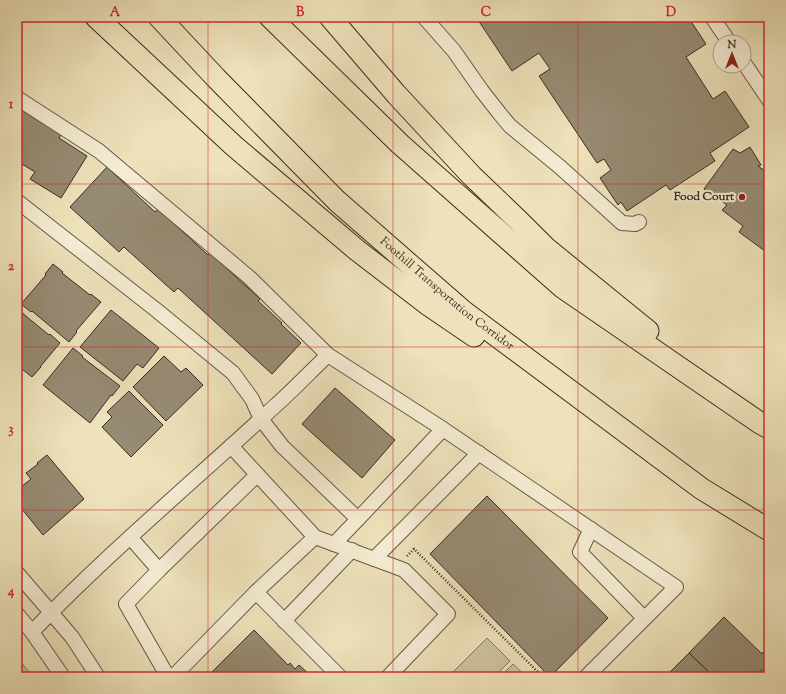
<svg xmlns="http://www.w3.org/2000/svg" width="786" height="694" viewBox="0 0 786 694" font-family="'Sorts Mill Goudy',serif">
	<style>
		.green { fill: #cfc3a1; stroke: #827862 }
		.building { fill: #968b73; stroke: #362d24 }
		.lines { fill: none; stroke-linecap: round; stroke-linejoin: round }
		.minor-casing { stroke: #645a4a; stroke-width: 16 }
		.highway-casing { stroke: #362d24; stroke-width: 23 }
		.path { stroke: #362d24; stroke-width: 2.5; stroke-dasharray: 1 2; stroke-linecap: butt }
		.minor { stroke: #f4ecd3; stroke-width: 14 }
		.highway { stroke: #eee2bb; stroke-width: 21 }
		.grid { fill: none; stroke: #d62828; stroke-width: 1; stroke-opacity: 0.55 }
		.poi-dot { fill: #8f2418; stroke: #f4ecd3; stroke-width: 1.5 }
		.labels { text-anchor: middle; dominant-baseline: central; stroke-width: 4; stroke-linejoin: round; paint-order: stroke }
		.poi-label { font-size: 12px; font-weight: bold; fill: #362d24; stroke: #f4ecd3; text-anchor: end }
		.street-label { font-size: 12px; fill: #362d24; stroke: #f4ecd3 }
		.neatline { fill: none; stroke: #d62828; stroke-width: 1.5 }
		.grid-label { font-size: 13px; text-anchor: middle; font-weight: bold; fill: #d62828 }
	</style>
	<rect width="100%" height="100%" fill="#eee2bb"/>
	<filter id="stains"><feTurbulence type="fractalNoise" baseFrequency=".005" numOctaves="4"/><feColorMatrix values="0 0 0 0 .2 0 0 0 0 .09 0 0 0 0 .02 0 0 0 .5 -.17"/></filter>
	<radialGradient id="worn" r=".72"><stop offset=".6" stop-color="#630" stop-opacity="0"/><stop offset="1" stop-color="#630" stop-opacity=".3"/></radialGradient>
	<g class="green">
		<polygon points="487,638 510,661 494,677 448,677"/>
		<polygon points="17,657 33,677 17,677"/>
		<polygon points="513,664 527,677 500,677"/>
	</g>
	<g class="building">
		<polygon points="476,17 688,17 706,44 686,57 713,99 725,91 749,127 710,153 715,161 670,190 666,185 627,211 621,202 618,205 600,178 611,170 604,159 597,163 539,76 550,69 539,53 512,71"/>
		<polygon points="17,107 61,135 59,138 87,156 61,198 30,179 35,172 17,161"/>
		<polygon points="750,147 761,165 758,166 769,174 769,254 739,232 743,226 722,210 727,205 704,189 733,149 740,153"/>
		<polygon points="107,167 155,212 158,209 208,255 210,253 260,299 258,301 282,323 281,324 301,343 272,374 178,288 174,292 124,247 119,252 70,207"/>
		<polygon points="53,264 63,272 62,273 90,295 91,294 101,302 76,331 77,332 69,342 32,311 31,312 21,304 46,275 45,274"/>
		<polygon points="17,308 27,317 49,335 50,334 60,343 40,367 41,367 32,377 17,365"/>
		<polygon points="111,310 159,348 143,368 137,364 123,381 80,347"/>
		<polygon points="73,348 83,356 82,357 120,386 112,396 111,395 90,423 43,385"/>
		<polygon points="164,356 181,372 186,368 203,385 166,421 133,387"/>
		<polygon points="335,388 395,440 362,478 302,424"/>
		<polygon points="129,391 163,425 131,457 102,427 112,417 107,412"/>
		<polygon points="47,455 84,499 43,535 17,503 17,490 31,479 26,473 38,464 37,463"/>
		<polygon points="487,496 608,618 550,677 430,554"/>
		<polygon points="724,617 762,654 763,652 769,658 769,665 762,672 761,670 754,677 714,677 689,653"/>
		<polygon points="254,630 288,665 290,663 295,669 299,665 310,675 309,677 207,677"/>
		<polygon points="689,653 714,677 665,677"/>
	</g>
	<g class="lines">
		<g class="minor-casing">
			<g id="minor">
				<polyline points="424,17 454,51 482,91 500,114 510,126 560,167 622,223 635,224 639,222"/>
				<polyline points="712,17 729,42"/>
				<polyline points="744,63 769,100"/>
				<polyline points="17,98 99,151 250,278 328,355 443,429 676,587 586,677"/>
				<polyline points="17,201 155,309 233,373 252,399 261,419 282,446 358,519 443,429"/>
				<polyline points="231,446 315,537 404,570 448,614 388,677"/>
				<polyline points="591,529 580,552 644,618"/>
				<polyline points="130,537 159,570 126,604 168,677"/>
				<polyline points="334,544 358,519"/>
				<polyline points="374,559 479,453"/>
				<polyline points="159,570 257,475"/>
				<polyline points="17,573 72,637 98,677"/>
				<polyline points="256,592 315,537"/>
				<polyline points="17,614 32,632 63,677"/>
				<polyline points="284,621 352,550"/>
				<path d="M 32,632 C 109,552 194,481 275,406 C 293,390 310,372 328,355"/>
				<polyline points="173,677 256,592 340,677"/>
			</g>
		</g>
		<g class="highway-casing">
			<g id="highway">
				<polyline points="96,17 234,146 358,251 427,304 474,336"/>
				<path id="s1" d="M 159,17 L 216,78 L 337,201 L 463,311 L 702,489 L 769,530"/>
				<polyline points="270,17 400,144 562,287 760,423 769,428"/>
				<polyline points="330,17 396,94 471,175 518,220 546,248 648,331"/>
			</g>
		</g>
		<polyline class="path" points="407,556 414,549 543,677"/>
		<use href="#minor" class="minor"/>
		<use href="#highway" class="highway"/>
	</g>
	<path class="grid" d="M 208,17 L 208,677M 393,17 L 393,677M 578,17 L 578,677M 17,184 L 769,184M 17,347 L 769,347M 17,510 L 769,510"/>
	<circle class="poi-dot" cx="742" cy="197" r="4"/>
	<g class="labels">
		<g class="poi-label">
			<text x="734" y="197">Food Court</text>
		</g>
		<g class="street-label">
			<text stroke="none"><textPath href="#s1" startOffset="400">Foothill Transportation Corridor</textPath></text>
		</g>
	</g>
	<rect width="786" height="694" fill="none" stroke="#eee2bb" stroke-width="44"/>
	<g transform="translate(732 54)"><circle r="19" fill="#f4ecd3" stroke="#a8a08d"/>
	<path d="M0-3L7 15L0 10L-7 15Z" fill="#8f2418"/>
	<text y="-6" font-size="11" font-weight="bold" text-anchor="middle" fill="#362d24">N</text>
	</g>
	<rect x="22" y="22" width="742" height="650" class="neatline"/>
	<g class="grid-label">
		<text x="115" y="16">A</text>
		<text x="300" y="16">B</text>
		<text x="486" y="16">C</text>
		<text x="671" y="16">D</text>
		<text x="11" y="108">1</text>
		<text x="11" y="270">2</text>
		<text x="11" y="433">3</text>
		<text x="11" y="595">4</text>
	</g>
	<rect width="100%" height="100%" filter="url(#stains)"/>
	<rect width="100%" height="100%" fill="url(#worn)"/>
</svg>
